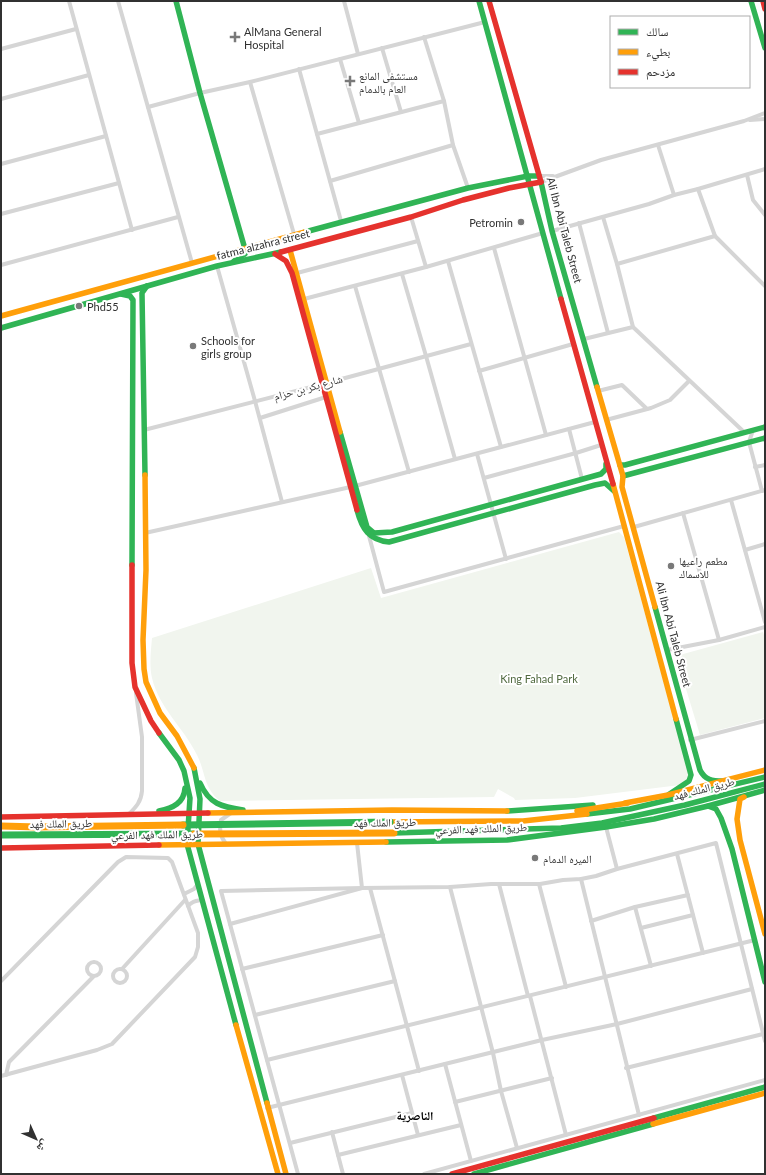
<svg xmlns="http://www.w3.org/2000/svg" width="766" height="1175" viewBox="0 0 766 1175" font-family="Lato,'Noto Naskh Arabic',sans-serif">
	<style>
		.green { fill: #f1f5ee }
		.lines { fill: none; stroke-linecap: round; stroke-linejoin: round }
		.street { stroke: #d5d5d5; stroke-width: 4 }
		.fast { stroke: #30b455; stroke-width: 5.5 }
		.slow { stroke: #ff9f0a; stroke-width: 5.5 }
		.jam { stroke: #e5322d; stroke-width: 5.5 }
		.fast-bridge { stroke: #30b455; stroke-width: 7 }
		.slow-bridge { stroke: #ff9f0a; stroke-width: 7 }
		.poi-dot { fill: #797979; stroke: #fff; stroke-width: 1.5 }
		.labels { text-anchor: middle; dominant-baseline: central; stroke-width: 4; stroke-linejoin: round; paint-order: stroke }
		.poi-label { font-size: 11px; fill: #313131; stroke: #fff; text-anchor: start }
		.street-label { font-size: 11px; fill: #313131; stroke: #fff }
		.park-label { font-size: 11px; fill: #526b41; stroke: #fff }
		.neighbourhood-label { font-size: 12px; font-weight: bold; fill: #000; stroke: #fff }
	</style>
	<rect width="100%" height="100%" fill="#fff"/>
	<g class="green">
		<path d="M 619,532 L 624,537 L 689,775 L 689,778 L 680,785 L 575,798 L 515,800 L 514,798 L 498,789 L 494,797 L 220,801 C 203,787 206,773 197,755 C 184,728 159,708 152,678 C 149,665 151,651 152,638 L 371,568 L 381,598 Z"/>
		<polygon points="763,632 765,638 765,718 700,735 676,656"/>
	</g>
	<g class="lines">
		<g class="street">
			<polyline points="69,1 132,230"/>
			<polyline points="118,1 192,263"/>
			<polyline points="344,1 358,54"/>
			<polyline points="424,37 444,101 453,145 468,188"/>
			<polyline points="382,48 401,112"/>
			<polyline points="1,49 76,29"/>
			<polyline points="340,59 359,123"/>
			<polyline points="299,69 341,221"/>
			<polyline points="250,82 294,234"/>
			<polyline points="1,99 89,75"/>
			<polyline points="148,107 200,93 250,82 485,22"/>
			<polyline points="750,120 765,119"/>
			<polyline points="317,134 444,101"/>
			<polyline points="658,145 674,195"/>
			<polyline points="1,164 106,136"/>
			<polyline points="747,175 753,200 765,215"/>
			<polyline points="539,176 553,176"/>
			<polyline points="330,181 453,145"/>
			<polyline points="541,182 601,160 744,121 765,113"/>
			<polyline points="698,189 715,236"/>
			<polyline points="1,214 119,183"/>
			<polyline points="411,217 426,267"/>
			<polyline points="603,217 617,264 633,327 744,432"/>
			<polyline points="579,223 608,333"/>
			<polyline points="552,231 649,204 674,195 698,189 765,169"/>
			<polyline points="494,248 546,435"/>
			<polyline points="448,261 501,447"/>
			<polyline points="617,264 715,236 765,286"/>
			<polyline points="1,265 178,217"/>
			<polyline points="217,266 255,401 282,502"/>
			<polyline points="297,273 418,241"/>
			<polyline points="402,274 426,356 455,459"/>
			<polyline points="355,286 409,472"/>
			<polyline points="304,299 426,267 543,233"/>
			<polyline points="584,339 633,327"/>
			<polyline points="479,371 573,344"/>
			<polyline points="598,391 622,385 647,409"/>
			<polyline points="260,418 326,397"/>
			<polyline points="606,420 651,408 670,400 689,381"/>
			<polyline points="569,429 582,479"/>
			<polyline points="144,430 323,384 471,344"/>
			<polyline points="753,430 749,442 762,491"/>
			<polyline points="477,454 506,559"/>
			<polyline points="755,467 765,465"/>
			<polyline points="484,478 576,453 601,445"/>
			<polyline points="731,500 765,622"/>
			<polyline points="683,513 719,640"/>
			<polyline points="634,527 765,490"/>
			<polyline points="145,533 355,486 595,422"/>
			<polyline points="369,536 384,592 624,526"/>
			<polyline points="745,550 765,544"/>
			<polyline points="667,650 719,640 765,627"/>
			<polyline points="690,740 765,721"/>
			<path d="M 129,814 C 136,807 141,802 142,791 L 142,737 L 136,693"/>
			<polyline points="606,827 617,869"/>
			<path d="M 226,844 C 220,836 219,830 221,820 L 231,813"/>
			<polyline points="677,854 703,953"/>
			<polyline points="581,879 639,1115"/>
			<polyline points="499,884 528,996"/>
			<polyline points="539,884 566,987"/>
			<polyline points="450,887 493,1053 501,1091 517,1148"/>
			<polyline points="370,888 419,1071"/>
			<polyline points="184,894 194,889 198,884"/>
			<path d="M 188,906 C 192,901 196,901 202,900"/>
			<polyline points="635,907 651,966"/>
			<polyline points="591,921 635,907 688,895"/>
			<polyline points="230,924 362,888 357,843"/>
			<polyline points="641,928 693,915"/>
			<circle cx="94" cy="969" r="7"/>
			<circle cx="120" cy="976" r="7"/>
			<polyline points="122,969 185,900"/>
			<polyline points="242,969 383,935"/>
			<polyline points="1,981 118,862 126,857 168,858 172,862 198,933 198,947 195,957 112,1044 97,1050 1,1076"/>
			<polyline points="530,996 566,1135"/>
			<polyline points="255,1015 395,981"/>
			<polyline points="267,1060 755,940"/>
			<polyline points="445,1064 471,1161"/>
			<polyline points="626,1068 763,1034"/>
			<polyline points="6,1075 9,1062 93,977"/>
			<polyline points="402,1075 418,1135"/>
			<polyline points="455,1102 552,1078"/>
			<polyline points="267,1108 542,1040 617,1024 752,989"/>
			<polyline points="332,1132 343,1174"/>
			<polyline points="290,1143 412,1113"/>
			<polyline points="338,1155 461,1125"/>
			<polyline points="298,1174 221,891 362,888 450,887 491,884 540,884 563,880 581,879 596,876 617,869 716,843 765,1041"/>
			<polyline points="424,1174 765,1080"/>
		</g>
		<g class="fast">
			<polyline points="176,1 200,93 245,249 245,254 234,261"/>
			<polyline points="479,1 561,299"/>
			<polyline points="751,1 765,48"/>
			<polyline points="541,182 552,231 597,387"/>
			<polyline points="305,232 468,188 528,176 539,176"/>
			<polyline points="121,294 130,296 133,300 132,565"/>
			<polyline points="1,328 217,266 281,252"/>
			<polyline points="340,432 367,527 374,533 392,532 601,474 606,469 606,464"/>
			<polyline points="620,465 625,465 765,427"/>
			<polyline points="145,475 142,293 147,286"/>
			<polyline points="623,476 765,438"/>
			<path d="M 357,510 C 362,529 369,540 389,542 L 595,485 L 605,483 L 614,491"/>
			<path d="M 655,607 L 700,770 C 705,780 712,781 723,781"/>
			<polyline points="159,733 179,760 184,771 190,798 187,844 236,1025"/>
			<polyline points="194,768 200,799 198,844 267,1103"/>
			<path d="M 200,783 C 209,804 222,807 243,810"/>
			<polyline points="668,795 689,781 691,775 676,719"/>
			<polyline points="708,806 716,809 721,818 732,849 765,982"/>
			<path d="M 159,811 C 173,808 184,803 185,788"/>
			<polyline points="507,811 593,805"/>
			<polyline points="587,814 630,809 765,777"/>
			<polyline points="394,833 561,828 602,823 685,805 765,784"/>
			<polyline points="386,842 507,840 606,827 654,819 708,806 765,790"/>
			<polyline points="654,1118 765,1087"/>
			<polyline points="474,1174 653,1124"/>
		</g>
		<g class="slow">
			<polyline points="290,250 340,432"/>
			<polyline points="1,316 305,232"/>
			<polyline points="597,387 623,476 622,487 655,607"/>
			<polyline points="145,475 146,570 143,640 144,669 146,682 160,713 177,736 194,768"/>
			<polyline points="613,484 676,719"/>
			<polyline points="744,797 740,799 737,819 740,840 765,934"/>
			<polyline points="625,803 668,795 765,770"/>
			<polyline points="577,811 628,803"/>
			<polyline points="208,813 392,810 507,811"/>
			<polyline points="390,822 523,821 587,814"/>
			<polyline points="159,845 386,842"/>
			<polyline points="236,1025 278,1174"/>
			<polyline points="267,1103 286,1174"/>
			<polyline points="653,1124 765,1093"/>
		</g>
		<g class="jam">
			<polyline points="489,1 541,182"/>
			<polyline points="763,1 765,9"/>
			<polyline points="281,252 411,217 463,200 509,188 541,182"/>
			<polyline points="275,254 286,261 292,273 357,510"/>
			<polyline points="561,299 613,484"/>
			<polyline points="132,565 132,663 135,687 151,721 159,733"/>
			<polyline points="1,817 208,813"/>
			<polyline points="1,848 159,845"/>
			<polyline points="452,1174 654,1118"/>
		</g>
		<g class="fast-bridge">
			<polyline points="183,825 390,822"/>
			<polyline points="1,835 194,834"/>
		</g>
		<g class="slow-bridge">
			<polyline points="1,826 38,827 183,825"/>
			<polyline points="194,834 394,833"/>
		</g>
	</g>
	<g class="poi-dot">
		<path d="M233 31h4v4h4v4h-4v4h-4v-4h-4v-4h4z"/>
		<path d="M348 75h4v4h4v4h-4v4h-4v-4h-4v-4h4z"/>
		<circle cx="521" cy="222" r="4"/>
		<circle cx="79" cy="306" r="4"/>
		<circle cx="193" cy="346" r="4"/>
		<circle cx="671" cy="566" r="4"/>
		<circle cx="535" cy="858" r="4"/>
	</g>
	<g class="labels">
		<g class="poi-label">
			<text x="244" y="31">AlMana General<tspan x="244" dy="13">Hospital</tspan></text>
			<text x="359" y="75">مستشفى المانع<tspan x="359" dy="13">العام بالدمام</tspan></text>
			<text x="513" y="222" text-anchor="end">Petromin</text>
			<text x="87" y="306">Phd55</text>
			<text x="201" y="340">Schools for<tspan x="201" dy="13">girls group</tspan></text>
			<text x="679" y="560">مطعم راعيها<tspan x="679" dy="13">للاسماك</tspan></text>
			<text x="543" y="858">الميره الدمام</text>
		</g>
		<g class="street-label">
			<text transform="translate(565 230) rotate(75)">Ali Ibn Abi Taleb Street</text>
			<text transform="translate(263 244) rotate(-14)">fatma alzahra street</text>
			<text transform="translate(308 387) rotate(-15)">شارع بكر بن حزام</text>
			<text transform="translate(674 634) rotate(75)">Ali Ibn Abi Taleb Street</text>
			<text transform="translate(704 788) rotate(-14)">طريق الملك فهد</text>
			<text transform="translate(385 822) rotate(-1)">طريق الملك فهد</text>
			<text transform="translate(61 823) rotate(-1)">طريق الملك فهد</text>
			<text transform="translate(481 828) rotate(-2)">طريق الملك فهد الفرعي</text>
			<text transform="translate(157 834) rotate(-1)">طريق الملك فهد الفرعي</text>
		</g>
		<g class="park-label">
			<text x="539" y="678">King Fahad Park</text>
		</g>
		<g class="neighbourhood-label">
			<text x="415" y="1115">الناصرية</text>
		</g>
	</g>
	<rect width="766" height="1175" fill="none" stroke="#313131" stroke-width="4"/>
	<rect x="610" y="16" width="140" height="72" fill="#ffffff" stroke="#adadad"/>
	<rect x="618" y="29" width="20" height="6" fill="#30b455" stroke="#adadad"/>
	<text x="646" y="36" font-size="12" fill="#313131">سالك</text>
	<rect x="618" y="49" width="20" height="6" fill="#ff9f0a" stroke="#adadad"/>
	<text x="646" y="56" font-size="12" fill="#313131">بطيء</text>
	<rect x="618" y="69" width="20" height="6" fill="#e5322d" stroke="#adadad"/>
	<text x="646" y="76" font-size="12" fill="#313131">مزدحم</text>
	<g transform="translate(36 1139) rotate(135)" stroke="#ffffff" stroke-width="3" paint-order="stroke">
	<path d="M0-3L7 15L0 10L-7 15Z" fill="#313131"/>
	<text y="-6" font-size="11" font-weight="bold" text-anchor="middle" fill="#313131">ش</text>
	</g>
</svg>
